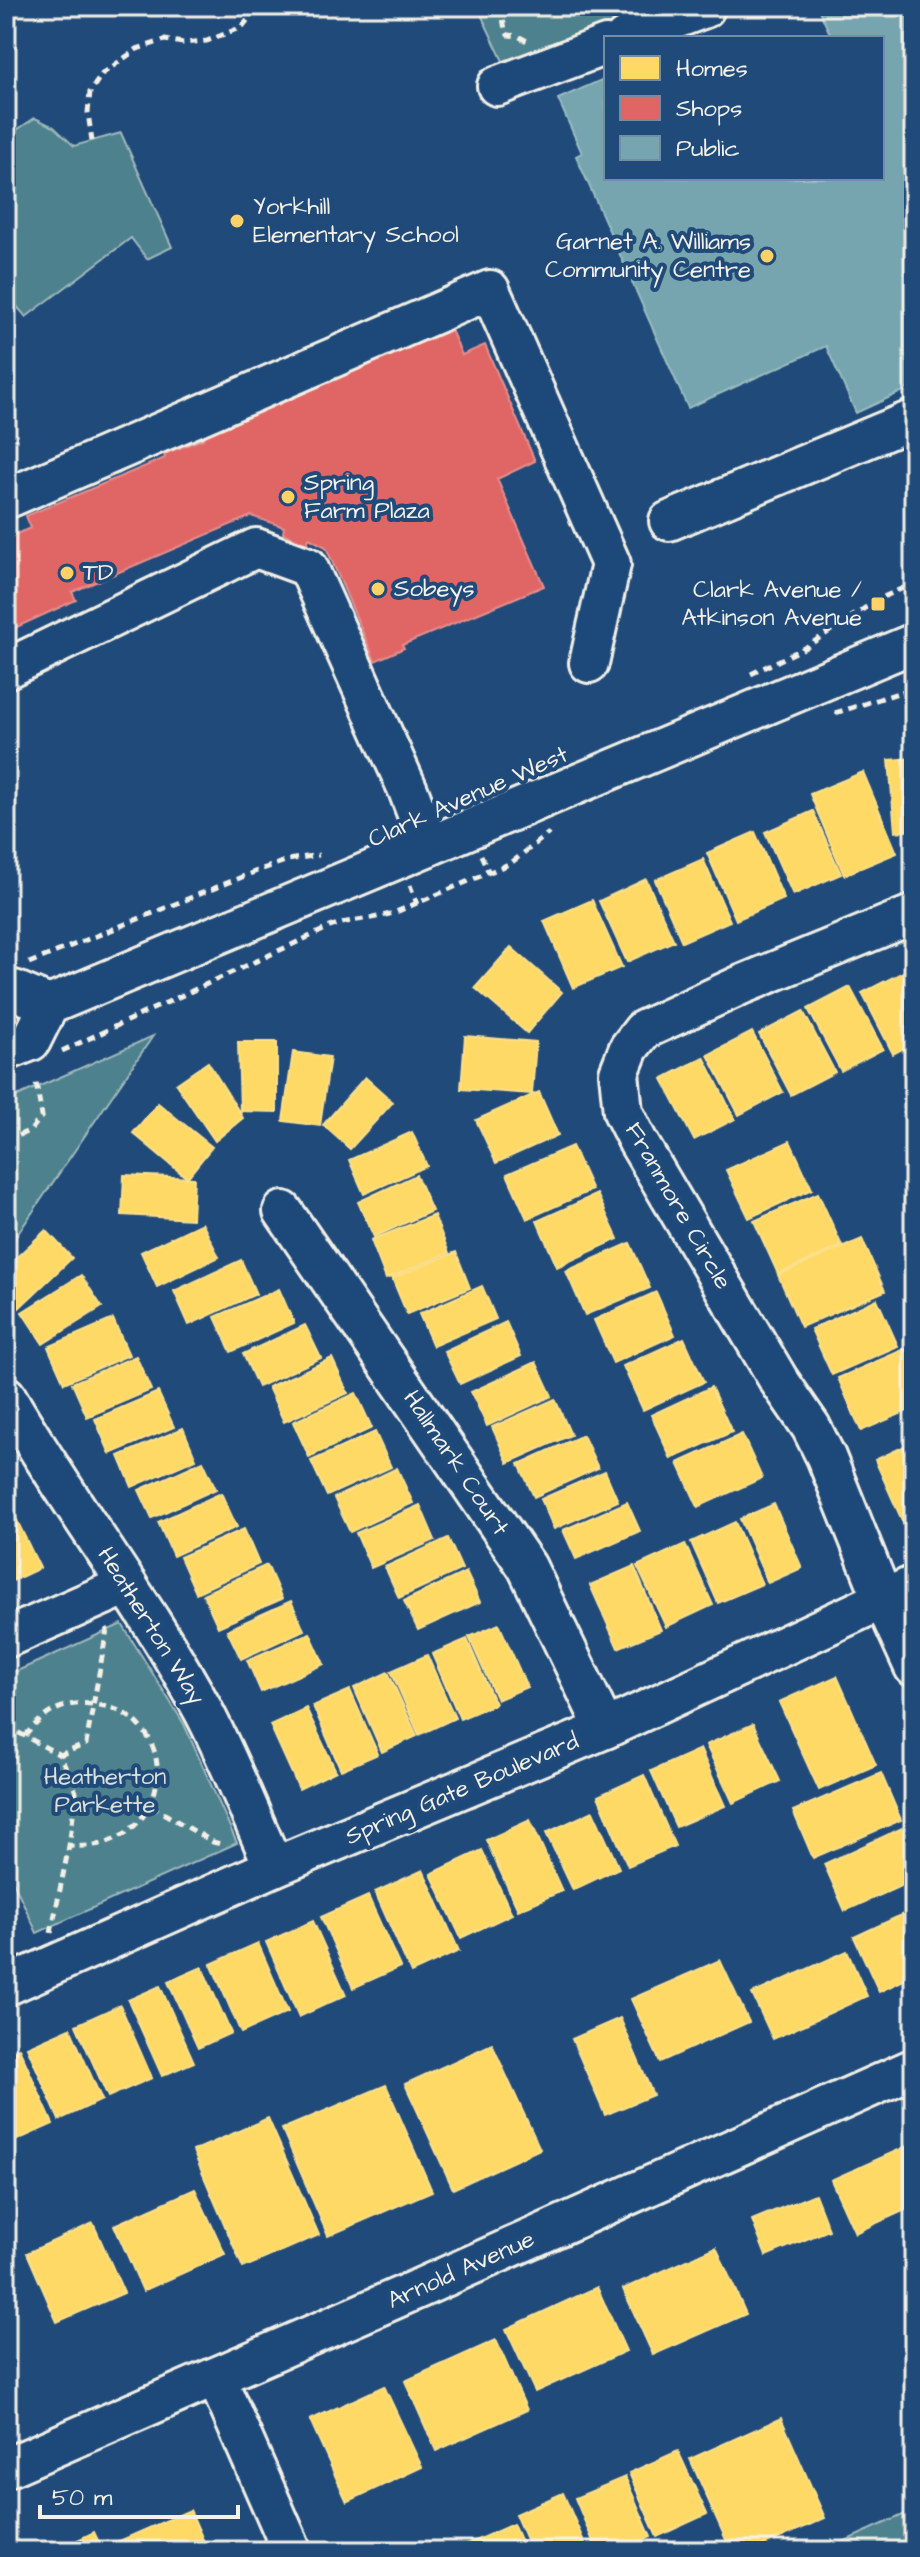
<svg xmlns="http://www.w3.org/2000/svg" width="920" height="2557" viewBox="0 0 920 2557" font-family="'Architects Daughter',sans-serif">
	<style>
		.green { fill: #4d818e; stroke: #a0b9bb; stroke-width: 2 }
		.homes { fill: #ffd966; stroke: #fce08d; stroke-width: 2 }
		.shops { fill: #e06666; stroke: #e6908d; stroke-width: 2 }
		.public { fill: #76a5af; stroke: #9cbcc0; stroke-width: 2 }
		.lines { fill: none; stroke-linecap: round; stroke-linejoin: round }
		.minor-casing { stroke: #f4f1e8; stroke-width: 44 }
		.path { stroke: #f4f1e8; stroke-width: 5; stroke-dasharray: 8 6; stroke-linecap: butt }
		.minor { stroke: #1f4a7a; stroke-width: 38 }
		.poi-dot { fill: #ffd166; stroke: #1f4a7a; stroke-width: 3 }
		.labels { text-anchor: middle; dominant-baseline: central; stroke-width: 8; stroke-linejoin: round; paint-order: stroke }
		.poi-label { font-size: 24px; fill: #f4f1e8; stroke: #1f4a7a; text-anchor: start }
		.street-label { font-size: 24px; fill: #f4f1e8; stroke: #1f4a7a }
		.park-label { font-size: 24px; fill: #dbe0da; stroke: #1f4a7a }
	</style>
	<rect width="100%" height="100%" fill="#1f4a7a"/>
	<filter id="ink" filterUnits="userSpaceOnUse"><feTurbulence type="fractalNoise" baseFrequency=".0125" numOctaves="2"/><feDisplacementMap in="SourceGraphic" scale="16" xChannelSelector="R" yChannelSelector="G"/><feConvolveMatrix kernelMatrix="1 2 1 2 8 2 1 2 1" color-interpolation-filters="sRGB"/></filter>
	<g filter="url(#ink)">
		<g class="green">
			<polygon points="477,6 746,6 519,95"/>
			<polygon points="35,118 54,127 74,146 121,133 172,247 147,259 131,238 26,317 6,294 6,137"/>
			<polygon points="153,1036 6,1251 6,1101"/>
			<polygon points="122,1624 184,1724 237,1843 37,1933 6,1866 6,1676"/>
			<polygon points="914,2510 914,2551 823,2551"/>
		</g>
		<g class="homes">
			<polygon points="914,758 914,830 895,832 889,760"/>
			<polygon points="863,772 897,853 844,875 810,794"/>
			<polygon points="813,811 841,874 793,895 765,832"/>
			<polygon points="755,832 784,899 736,920 707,853"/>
			<polygon points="703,859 730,921 682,942 655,880"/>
			<polygon points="646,879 674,941 627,962 599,901"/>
			<polygon points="592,900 622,967 573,988 544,921"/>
			<polygon points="511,947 562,992 527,1033 475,988"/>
			<polygon points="905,971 914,989 914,1043 893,1054 862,993"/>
			<polygon points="850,987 883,1049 841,1071 808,1009"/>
			<polygon points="803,1011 835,1072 791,1095 759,1034"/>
			<polygon points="752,1032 783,1092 739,1115 708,1055"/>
			<polygon points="465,1036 536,1042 532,1094 461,1089"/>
			<polygon points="238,1042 277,1042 277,1112 240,1111"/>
			<polygon points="293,1052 330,1057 320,1126 283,1121"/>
			<polygon points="704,1057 735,1119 694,1140 662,1079"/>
			<polygon points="208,1062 243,1118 215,1141 176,1084"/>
			<polygon points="365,1077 393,1102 350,1149 323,1125"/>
			<polygon points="539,1092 558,1135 496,1163 476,1120"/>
			<polygon points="158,1103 212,1147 187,1178 133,1133"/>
			<polygon points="412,1132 427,1166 364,1194 349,1160"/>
			<polygon points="790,1141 812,1189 749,1218 726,1170"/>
			<polygon points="572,1146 592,1190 527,1219 507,1174"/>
			<polygon points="124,1175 194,1178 192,1219 122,1215"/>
			<polygon points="416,1175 432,1211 374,1237 358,1202"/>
			<polygon points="818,1193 842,1246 778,1274 754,1221"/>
			<polygon points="597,1194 618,1239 557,1267 537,1221"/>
			<polygon points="434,1215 449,1253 386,1279 371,1240"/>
			<polygon points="202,1223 219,1257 157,1287 141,1252"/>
			<polygon points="46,1230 72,1258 19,1308 6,1294 6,1267"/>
			<polygon points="862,1239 885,1291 801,1327 778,1275"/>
			<polygon points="630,1243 650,1288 585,1315 566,1271"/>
			<polygon points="456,1252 470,1288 407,1314 392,1278"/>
			<polygon points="241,1260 256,1294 189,1325 174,1291"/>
			<polygon points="81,1275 102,1307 43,1344 22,1312"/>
			<polygon points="482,1286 496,1319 433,1346 419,1314"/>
			<polygon points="279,1289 294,1323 231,1352 215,1317"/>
			<polygon points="656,1292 675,1335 613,1363 594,1320"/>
			<polygon points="877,1299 898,1346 832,1375 811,1329"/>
			<polygon points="113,1319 129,1355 64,1383 48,1347"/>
			<polygon points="506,1322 521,1356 460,1384 444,1351"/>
			<polygon points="305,1325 321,1358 258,1387 243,1354"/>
			<polygon points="684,1338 704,1382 643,1410 623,1366"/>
			<polygon points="914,1345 914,1408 861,1431 838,1378"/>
			<polygon points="136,1356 151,1390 87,1417 72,1383"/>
			<polygon points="332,1358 348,1393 284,1422 268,1387"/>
			<polygon points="536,1362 552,1396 487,1426 471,1392"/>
			<polygon points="711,1387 732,1432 671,1459 651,1415"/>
			<polygon points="158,1392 174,1427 110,1454 95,1419"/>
			<polygon points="356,1393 372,1428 309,1457 293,1422"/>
			<polygon points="555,1399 571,1435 508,1463 492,1427"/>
			<polygon points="183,1428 196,1459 132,1487 119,1456"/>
			<polygon points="375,1432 391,1467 327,1496 311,1461"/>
			<polygon points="742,1434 762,1478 698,1507 678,1463"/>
			<polygon points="583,1435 598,1468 534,1497 519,1464"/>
			<polygon points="911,1443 914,1451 914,1520 904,1525 875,1460"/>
			<polygon points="203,1461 216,1489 152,1518 139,1490"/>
			<polygon points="397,1468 413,1503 350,1532 334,1498"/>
			<polygon points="605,1471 618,1501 554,1529 541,1499"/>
			<polygon points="221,1493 237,1527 173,1556 158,1522"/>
			<polygon points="627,1502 640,1531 576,1559 563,1530"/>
			<polygon points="774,1504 802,1568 768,1583 740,1519"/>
			<polygon points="420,1505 435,1540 371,1568 356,1533"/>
			<polygon points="10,1506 40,1568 6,1584 6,1508"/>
			<polygon points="735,1522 762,1584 718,1603 691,1542"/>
			<polygon points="244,1529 259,1564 196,1593 180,1557"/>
			<polygon points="448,1538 462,1569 399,1598 385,1567"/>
			<polygon points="685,1544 713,1605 666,1627 637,1566"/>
			<polygon points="267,1565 282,1599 218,1627 203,1594"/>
			<polygon points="634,1566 661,1630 618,1648 590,1585"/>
			<polygon points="466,1572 480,1602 418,1630 404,1601"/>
			<polygon points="291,1601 304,1630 241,1659 227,1630"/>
			<polygon points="499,1624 527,1687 497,1700 469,1637"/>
			<polygon points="310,1633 324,1664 261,1692 247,1660"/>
			<polygon points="467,1639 495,1704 460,1719 432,1654"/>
			<polygon points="427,1655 455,1718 419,1735 391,1671"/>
			<polygon points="388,1672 417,1736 382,1752 354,1688"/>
			<polygon points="837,1676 876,1765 819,1790 779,1702"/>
			<polygon points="350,1690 378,1754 341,1770 313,1706"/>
			<polygon points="306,1708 336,1771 299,1789 270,1725"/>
			<polygon points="753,1724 780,1781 733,1803 706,1745"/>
			<polygon points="700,1749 725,1806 676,1827 651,1771"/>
			<polygon points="881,1773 901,1820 813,1858 793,1811"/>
			<polygon points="644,1775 675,1846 628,1866 598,1796"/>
			<polygon points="593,1811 619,1868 573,1890 546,1833"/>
			<polygon points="530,1820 562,1891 518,1910 486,1840"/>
			<polygon points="902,1828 914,1854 914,1880 845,1911 824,1864"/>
			<polygon points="482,1850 512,1914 461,1938 431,1874"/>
			<polygon points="423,1870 459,1951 411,1973 375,1892"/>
			<polygon points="368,1896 400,1967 353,1988 321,1917"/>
			<polygon points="914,1909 914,1975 879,1992 854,1937"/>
			<polygon points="313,1921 346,1995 299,2017 266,1942"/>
			<polygon points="258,1943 288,2012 241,2033 211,1964"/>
			<polygon points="847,1951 867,1996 773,2039 752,1994"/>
			<polygon points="720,1960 749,2022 660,2062 631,1999"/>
			<polygon points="202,1967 231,2033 198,2048 168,1982"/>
			<polygon points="160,1986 194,2062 162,2076 128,2000"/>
			<polygon points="120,2005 152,2078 108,2097 76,2025"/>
			<polygon points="620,2018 653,2095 605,2115 572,2039"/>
			<polygon points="70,2028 102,2100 59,2120 27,2047"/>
			<polygon points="492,2044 540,2149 453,2189 405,2084"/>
			<polygon points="19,2048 53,2124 6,2145 6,2054"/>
			<polygon points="386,2085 432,2191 328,2236 282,2129"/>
			<polygon points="268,2118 319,2235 243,2268 193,2151"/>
			<polygon points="914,2143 914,2206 855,2233 831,2180"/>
			<polygon points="195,2189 225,2254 143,2291 114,2225"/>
			<polygon points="815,2194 829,2230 766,2256 752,2220"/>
			<polygon points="93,2223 124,2293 57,2322 27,2253"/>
			<polygon points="716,2247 746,2314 653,2355 623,2289"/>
			<polygon points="597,2287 626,2351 535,2392 506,2329"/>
			<polygon points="496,2340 527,2410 436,2451 405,2381"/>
			<polygon points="384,2386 422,2467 347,2502 310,2420"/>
			<polygon points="781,2418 825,2518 751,2551 731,2551 690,2459"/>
			<polygon points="678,2451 707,2514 657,2537 629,2473"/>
			<polygon points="625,2477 651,2537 618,2551 597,2551 575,2498"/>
			<polygon points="563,2493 588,2551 531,2551 515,2514"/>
			<polygon points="190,2510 208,2551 121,2551 117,2542"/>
			<polygon points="513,2524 525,2551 465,2551 463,2546"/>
			<polygon points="94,2532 103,2551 55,2551"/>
		</g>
		<polygon class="shops" points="448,323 462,355 485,345 535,461 497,479 544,586 402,645 404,648 375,661 326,547 309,538 307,544 283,533 284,527 251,516 72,592 76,600 6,632 6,538 31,528 26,516 165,458 164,454 203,439 200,431"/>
		<polygon class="public" points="817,6 914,6 914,334 912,335 914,386 856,413 826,346 688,408 576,156 582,153 558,99 606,78 606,178 882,178 882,38 832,38"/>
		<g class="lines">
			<g class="minor-casing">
				<g id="minor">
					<polyline points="625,38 705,8"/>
					<polyline points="497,86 606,45"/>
					<polyline points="6,499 490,290 611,564 589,663"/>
					<polyline points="669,521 914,419"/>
					<polyline points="6,669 256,548 308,567 408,790 429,846"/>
					<polyline points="914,914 741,985 643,1030 629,1048 619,1073 623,1112 638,1142 778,1379 811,1427 826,1457 883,1599 914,1667"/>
					<polyline points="6,994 14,990 49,1005"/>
					<polyline points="6,1051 31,1041 49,1005 914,643"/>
					<polyline points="283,1211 527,1567 605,1729"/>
					<path d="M 6,1396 C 68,1503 145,1602 204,1712 C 230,1762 251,1816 274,1867"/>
					<polyline points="6,1638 127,1585"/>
					<polyline points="6,1986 274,1867 605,1729 914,1585"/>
					<polyline points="216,2377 292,2551"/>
					<polyline points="6,2468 420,2288 914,2068"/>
				</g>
			</g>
			<g class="path">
				<polyline points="501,6 505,30 508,35 518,36 527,41"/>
				<polyline points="92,141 88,113 90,92 102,74 137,49 165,40 183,43 207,41 242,27 259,6"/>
				<polyline points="751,674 806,647 877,600 914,583"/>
				<polyline points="835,713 914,688"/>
				<polyline points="481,855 489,873"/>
				<polyline points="410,885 417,904"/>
				<polyline points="29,963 257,871 288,860 319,855"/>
				<path d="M 62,1051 L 330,927 C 353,918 374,920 396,912 L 511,863 L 549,833"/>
				<polyline points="6,1141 31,1130 42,1116 36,1083"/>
				<polyline points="6,1726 60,1755"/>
				<path d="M 25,1736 C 44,1713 62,1701 93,1704 C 188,1714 176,1854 69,1846 L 76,1792 L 60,1755 L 86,1744 L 107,1630 L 106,1628"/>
				<polyline points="151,1806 213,1842 224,1845"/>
				<polyline points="51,1933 69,1846"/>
			</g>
			<use href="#minor" class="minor"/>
		</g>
	</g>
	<g class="poi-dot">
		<circle cx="237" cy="221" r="8"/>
		<circle cx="767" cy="256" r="8"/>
		<circle cx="288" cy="497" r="8"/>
		<circle cx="67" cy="573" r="8"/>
		<circle cx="378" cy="589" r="8"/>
		<rect x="870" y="596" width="16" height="16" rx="4"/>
	</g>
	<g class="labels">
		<g class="poi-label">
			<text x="253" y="207">Yorkhill<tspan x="253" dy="28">Elementary School</tspan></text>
			<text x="751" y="242" text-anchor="end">Garnet A. Williams<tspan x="751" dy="28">Community Centre</tspan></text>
			<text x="304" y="483">Spring<tspan x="304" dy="28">Farm Plaza</tspan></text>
			<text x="83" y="573">TD</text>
			<text x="394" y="589">Sobeys</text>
			<text x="862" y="590" text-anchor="end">Clark Avenue /<tspan x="862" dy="28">Atkinson Avenue</tspan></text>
		</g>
		<g class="street-label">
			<text transform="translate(468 797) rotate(-24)">Clark Avenue West</text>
			<text transform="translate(678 1206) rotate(60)">Franmore Circle</text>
			<text transform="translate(456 1463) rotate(56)">Hallmark Court</text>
			<text transform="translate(151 1626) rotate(58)">Heatherton Way</text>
			<text transform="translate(462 1789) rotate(-23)">Spring Gate Boulevard</text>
			<text transform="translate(461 2270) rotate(-24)">Arnold Avenue</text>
		</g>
		<g class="park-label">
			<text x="105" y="1777">Heatherton<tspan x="105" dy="28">Parkette</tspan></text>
		</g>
	</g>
	<rect width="920" height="2557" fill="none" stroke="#1f4a7a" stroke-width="32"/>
	<rect x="16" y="16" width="888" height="2525" fill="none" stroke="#f4f1e8" stroke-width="3" filter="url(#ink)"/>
	<rect x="604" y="36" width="280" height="144" fill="#1f4a7a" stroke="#748da6" stroke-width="2"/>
	<rect x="620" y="56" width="40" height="24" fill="#ffd966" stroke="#748da6" stroke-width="2"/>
	<text x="676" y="76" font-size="24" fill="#f4f1e8">Homes</text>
	<rect x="620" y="96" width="40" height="24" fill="#e06666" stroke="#748da6" stroke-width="2"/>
	<text x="676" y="116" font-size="24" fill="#f4f1e8">Shops</text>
	<rect x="620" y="136" width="40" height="24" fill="#76a5af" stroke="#748da6" stroke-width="2"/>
	<text x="676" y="156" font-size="24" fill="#f4f1e8">Public</text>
	<path d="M40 2505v12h198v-12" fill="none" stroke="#f4f1e8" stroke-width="4"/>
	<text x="52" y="2505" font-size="24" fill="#f4f1e8" stroke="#1f4a7a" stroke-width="6" paint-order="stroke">50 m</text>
</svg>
